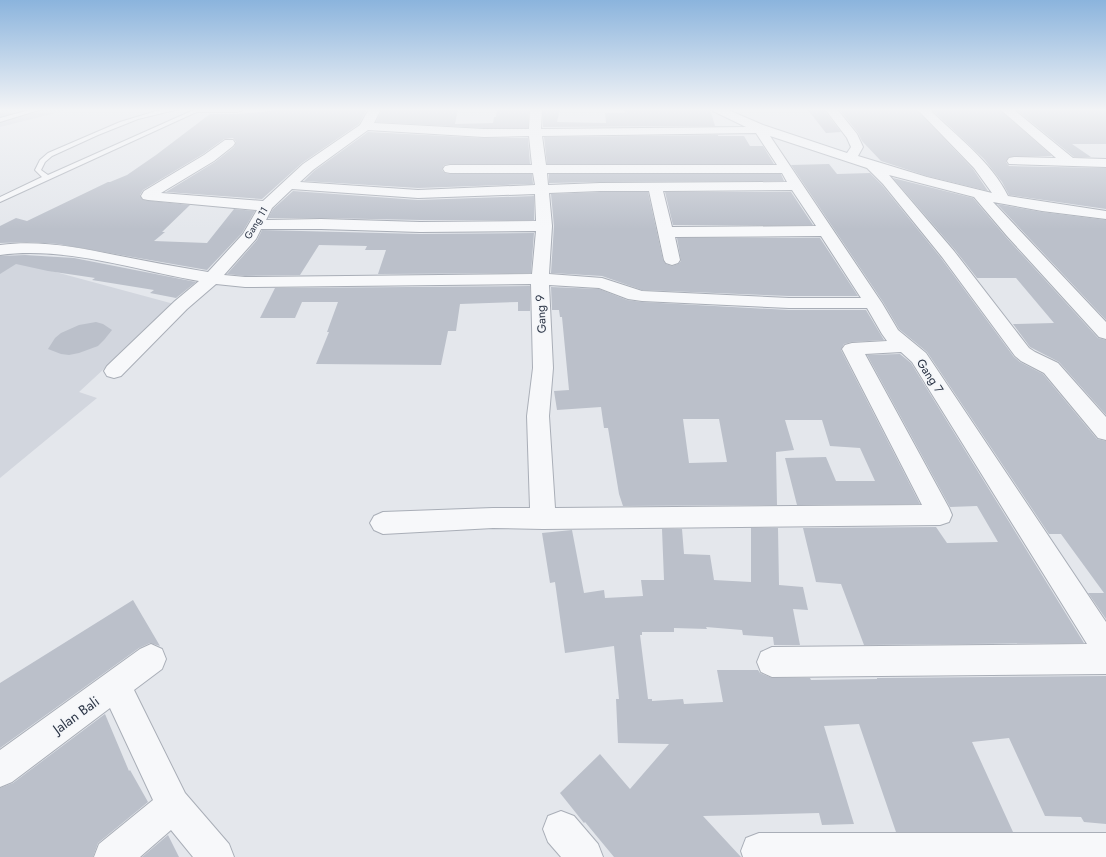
<svg xmlns="http://www.w3.org/2000/svg" width="1106" height="857" viewBox="0 0 1106 857" font-family="Jost,sans-serif">
	<style>
		.built { fill: #d2d6de }
		.building { fill: #bbc0ca; fill-rule: evenodd }
		.lines { fill: none; stroke-linecap: round; stroke-linejoin: round }
		.lane-casing { stroke: #a9aeb7; stroke-width: 2 }
		.street-casing { stroke: #a9aeb7; stroke-width: 2 }
		.lane { fill: #f7f8fa; fill-rule: evenodd }
		.street { fill: #f7f8fa; fill-rule: evenodd }
		.labels { text-anchor: middle; dominant-baseline: central; stroke-width: 3; stroke-linejoin: round; paint-order: stroke }
		.far-street-label { font-size: 10px; fill: #2b3445; stroke: #f4f6f9 }
		.street-label { font-size: 12px; fill: #2b3445; stroke: #f4f6f9 }
		.near-street-label { font-size: 14px; fill: #2b3445; stroke: #f4f6f9 }
	</style>
	<rect width="100%" height="100%" fill="#e4e7ec"/>
	<g class="built">
		<polygon points="0,109 72,109 0,127"/>
		<polygon points="0,257 174,304 79,392 97,398 0,478"/>
	</g>
	<g class="building">
		<polygon points="291,109 367,109 359,124 302,163 262,199 166,192 215,162 234,147 236,142 233,138 224,139 203,154 143,190 140,195 143,200 190,205 162,232 165,232 154,241 207,243 234,209 255,211 242,233 207,270 58,244 29,242 0,243 0,226 16,218 27,221 108,182 110,182 127,175 156,155 210,114 237,114"/>
		<polygon points="382,109 458,109 455,124 493,123 494,117 496,117 497,109 529,109 528,128 484,128 376,122"/>
		<polygon points="543,109 560,109 557,122 606,123 605,113 625,113 624,109 710,109 715,126 543,127"/>
		<polygon points="839,109 916,109 973,169 988,191 927,176 881,161 862,141 858,133"/>
		<polygon points="931,109 999,109 1052,156 1009,157 1006,162 1009,166 1106,168 1106,209 1009,195 1002,182 984,159"/>
		<polygon points="1015,109 1106,109 1106,144 1072,144 1091,157 1074,157"/>
		<polygon points="808,110 824,110 841,132 826,133"/>
		<polygon points="368,132 484,138 528,138 530,164 450,164 444,165 442,170 445,173 450,174 532,174 533,184 418,188 304,181 314,171"/>
		<polygon points="718,135 718,136 744,136 750,146 763,146 774,164 547,164 544,137"/>
		<polygon points="829,164 837,174 870,173 882,185 941,258 1014,357 1020,362 1043,374 1097,439 1106,441 1106,619 1088,593 1104,593 1061,534 1049,534 927,352 899,329 883,302 791,165"/>
		<polygon points="549,174 781,174 784,181 600,182 549,183"/>
		<polygon points="893,178 973,198 1006,237 1098,338 1106,340 1106,415 1059,362 1030,347 1013,324 1054,323 1016,278 977,278 955,250"/>
		<polygon points="293,191 418,200 534,196 534,220 420,220 321,218 268,218 273,209"/>
		<polygon points="600,192 648,192 663,260 666,264 672,266 678,264 681,261 677,238 820,238 858,296 789,296 642,290 602,276 551,273 554,226 551,194"/>
		<polygon points="665,192 791,192 813,225 673,225"/>
		<polygon points="997,204 1042,212 1106,220 1106,320"/>
		<polygon points="262,230 420,234 534,233 531,273 378,274 386,250 365,250 367,246 319,245 300,275 245,276 227,274 257,240"/>
		<polygon points="25,255 74,258 196,282 176,298 150,293 154,290 92,280 95,278 48,271 16,264 0,274 0,256"/>
		<polygon points="530,286 530,311 518,311 518,302 460,304 456,331 448,331 441,365 316,364 329,332 327,332 338,302 302,302 295,318 260,318 275,288"/>
		<path d="M 551,287 L 599,289 L 627,300 L 642,302 L 789,310 L 866,310 L 884,340 L 852,342 L 844,344 L 841,350 L 920,504 L 797,505 L 785,458 L 826,457 L 836,481 L 875,481 L 860,448 L 830,446 L 822,420 L 785,420 L 794,450 L 776,452 L 777,505 L 623,506 L 619,494 L 608,428 L 604,428 L 601,407 L 557,410 L 554,391 L 569,390 L 562,317 L 560,317 L 559,310 L 552,310 ZM 683,419 L 719,419 L 727,462 L 689,463 Z"/>
		<polygon points="96,322 103,324 112,330 104,340 98,346 79,353 69,355 61,354 48,349 55,338 61,333 79,325"/>
		<polygon points="900,354 911,363 1084,643 864,645 841,584 816,582 803,528 936,527 947,543 998,542 977,506 950,507 867,355"/>
		<polygon points="751,528 778,528 779,585 803,587 808,610 793,609 800,645 774,645 773,637 743,635 742,630 706,627 707,629 674,628 674,632 642,632 642,635 640,635 648,699 652,699 652,701 683,699 684,704 723,702 717,670 758,670 760,673 772,678 810,678 811,680 877,679 877,678 1106,676 1106,824 1084,822 1081,817 1045,816 1009,738 972,742 1013,832 896,832 859,724 824,726 854,824 822,825 819,813 703,816 741,857 614,857 585,822 584,823 560,793 600,754 630,789 669,744 618,743 616,699 619,699 614,646 565,653 555,582 550,583 542,533 572,530 584,593 604,590 605,598 643,596 641,580 664,580 662,529 682,529 684,554 710,555 714,580 751,582"/>
		<polygon points="133,600 160,646 150,643 139,648 0,748 0,683"/>
		<polygon points="105,714 129,771 130,770 148,802 98,843 93,857 0,857 0,788 13,783"/>
		<polygon points="168,835 179,857 142,857"/>
	</g>
	<g class="lines">
		<g class="lane-casing">
			<g id="lane">
				<polygon points="33,109 42,109 0,122 0,118"/>
				<polygon points="163,109 179,109 138,119 98,135 52,156 45,162 41,170 48,175 196,109 203,109 0,202 0,197 42,177 35,170 40,160 48,153 120,122"/>
			</g>
		</g>
		<g class="street-casing">
			<g id="street">
				<polygon points="193,109 243,109 241,111 237,112 199,112 195,111"/>
				<path d="M 369,109 L 381,109 L 374,123 L 484,129 L 529,129 L 530,109 L 542,109 L 541,129 L 746,127 L 713,111 L 711,109 L 726,109 L 763,125 L 847,153 L 851,147 L 847,138 L 825,109 L 837,109 L 857,134 L 863,147 L 858,156 L 927,177 L 992,193 L 974,168 L 917,109 L 929,109 C 956,136 991,161 1008,196 L 1106,211 L 1106,219 L 1042,211 L 993,202 L 1106,322 L 1106,339 L 1099,337 L 1007,236 L 974,197 L 889,175 L 954,251 L 1029,348 L 1035,352 L 1058,363 L 1106,417 L 1106,440 L 1098,438 L 1044,373 L 1021,361 L 1015,356 L 942,257 L 883,184 L 867,168 L 770,136 L 882,303 L 898,330 L 926,353 L 1106,622 L 1106,674 L 772,677 L 761,672 L 757,662 L 761,652 L 772,647 L 1087,644 L 912,362 L 901,352 L 865,354 L 949,508 L 952,515 L 949,522 L 940,525 L 543,529 L 493,528 L 383,534 L 374,530 L 370,523 L 374,516 L 383,512 L 493,508 L 530,508 L 527,416 L 533,368 L 531,284 L 245,287 L 216,284 L 187,309 L 121,376 L 114,378 L 107,376 L 104,371 L 107,366 L 175,301 L 199,281 C 135,270 65,246 0,255 L 0,245 C 39,240 76,247 115,255 C 146,261 177,267 208,272 L 243,234 L 257,210 L 148,200 L 143,199 L 141,196 L 144,191 L 204,155 L 225,140 L 233,140 L 235,143 L 233,146 L 214,161 L 161,193 L 263,201 L 303,164 L 360,125 ZM 368,130 L 484,137 L 529,136 L 532,165 L 450,165 L 445,166 L 443,169 L 445,172 L 450,173 L 533,173 L 535,185 L 418,190 L 300,182 L 313,170 ZM 756,133 L 777,165 L 546,165 L 542,136 ZM 547,173 L 782,173 L 787,182 L 600,183 L 548,185 ZM 292,189 L 418,198 L 535,194 L 536,221 L 420,222 L 321,219 L 266,220 L 272,208 ZM 792,190 L 816,226 L 672,227 L 663,191 ZM 600,191 L 649,191 L 664,260 L 666,263 L 672,265 L 678,263 L 680,260 L 675,237 L 821,236 L 861,298 L 789,298 L 642,291 L 602,278 L 549,274 L 552,226 L 549,193 ZM 261,229 L 321,229 L 420,232 L 536,231 L 532,274 L 245,277 L 224,275 L 256,239 ZM 549,285 L 599,288 L 628,299 L 642,301 L 789,308 L 867,308 L 882,334 L 887,341 L 852,343 L 845,345 L 842,349 L 922,505 L 555,508 L 549,416 L 553,368 Z"/>
				<polygon points="1000,109 1013,109 1073,158 1106,159 1106,167 1009,164 1007,161 1009,158 1014,157 1056,158"/>
				<polygon points="151,644 162,649 166,659 162,669 134,690 185,793 229,844 234,857 193,857 171,830 140,857 94,857 99,844 153,800 110,708 12,782 0,787 0,750 140,649"/>
				<polygon points="561,811 574,816 598,844 603,857 561,857 548,842 543,829 548,816"/>
				<polygon points="759,833 1106,833 1106,857 743,857 741,851 746,838"/>
			</g>
		</g>
		<use href="#lane" class="lane"/>
		<use href="#street" class="street"/>
	</g>
	<linearGradient id="sky" x2="0" y2="1"><stop stop-color="#8bb4dd"/><stop offset="0.48" stop-color="#f3f4f6"/><stop offset="1" stop-color="#f3f4f6" stop-opacity="0"/></linearGradient>
	<rect width="1106" height="229" fill="url(#sky)"/>
	<g class="labels">
		<g class="far-street-label">
			<text transform="translate(256 223) rotate(-59)">Gang 11</text>
		</g>
		<g class="street-label">
			<text transform="translate(541 314) rotate(-93)">Gang 9</text>
			<text transform="translate(930 376) rotate(57)">Gang 7</text>
		</g>
		<g class="near-street-label">
			<text transform="translate(76 715) rotate(-36)">Jalan Bali</text>
		</g>
	</g>
</svg>
